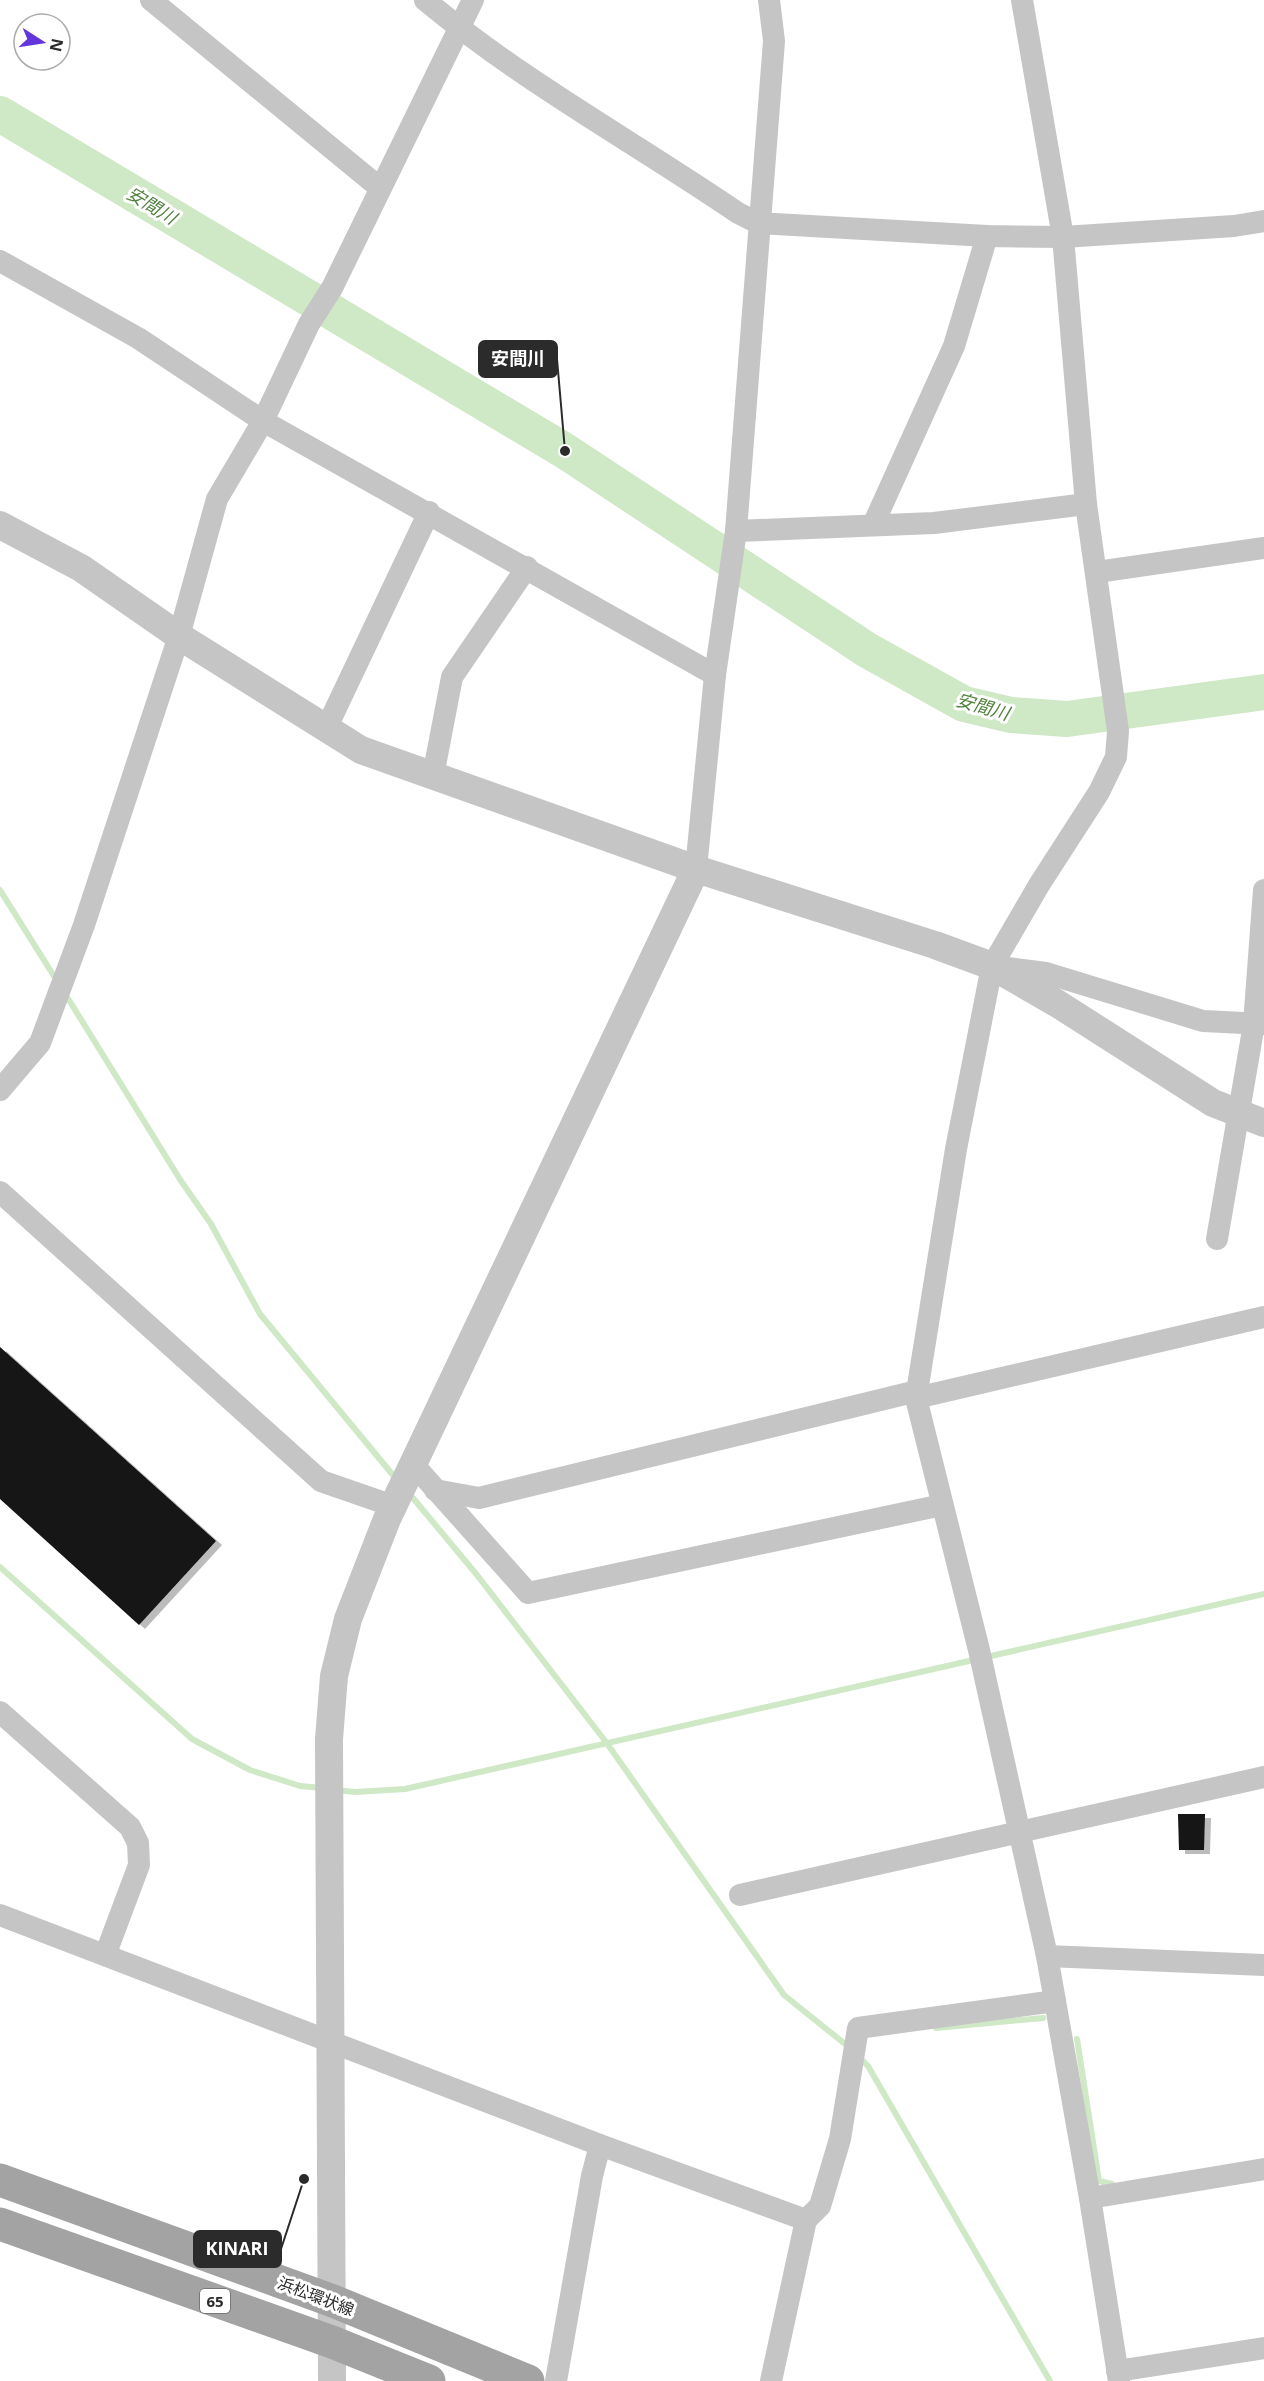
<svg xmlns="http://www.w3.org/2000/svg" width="1264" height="2381" viewBox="0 0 1264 2381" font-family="'Open Sans','Noto Sans JP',sans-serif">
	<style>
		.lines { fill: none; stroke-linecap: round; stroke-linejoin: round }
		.stream { stroke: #cfe8c6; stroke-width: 6 }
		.river { stroke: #cfe8c6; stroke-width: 36 }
		.building { fill: #121212; filter: url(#shadow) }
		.minor { stroke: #c5c5c5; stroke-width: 22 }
		.tertiary { stroke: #c5c5c5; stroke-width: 28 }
		.primary { stroke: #a3a3a3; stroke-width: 33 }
		.labels { text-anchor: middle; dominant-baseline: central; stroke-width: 6; stroke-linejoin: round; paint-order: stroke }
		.shield { fill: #fff; stroke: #6b6b6b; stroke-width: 1.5 }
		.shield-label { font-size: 15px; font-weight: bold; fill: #2b2b2b }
		.street-label { font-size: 16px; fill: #2b2b2b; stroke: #fff }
		.water-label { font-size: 18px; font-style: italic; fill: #4f823d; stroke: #fff }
		.leader { fill: none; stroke: #2b2b2b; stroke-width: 2 }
		.callout-dot { fill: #2b2b2b; stroke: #fff; stroke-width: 2 }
		.callout { fill: #2b2b2b; stroke: #2b2b2b; stroke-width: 2 }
		.callout-label { font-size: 18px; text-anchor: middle; font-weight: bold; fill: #fff }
	</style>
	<defs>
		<filter id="shadow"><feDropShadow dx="6" dy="4" stdDeviation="0" flood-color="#0004"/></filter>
	</defs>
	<rect width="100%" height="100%" fill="#fff"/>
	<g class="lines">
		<g class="stream">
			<polyline points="0,890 57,981"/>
			<polyline points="64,992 181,1181 211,1224 260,1314 397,1480"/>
			<polyline points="408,1492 477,1575 606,1742 784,1995 850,2048"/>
			<polyline points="0,1567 192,1739 250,1770 300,1786 323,1788"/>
			<polyline points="336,1790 355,1792 405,1789 1264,1594"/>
			<polyline points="936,2028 1043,2018"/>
			<polyline points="1077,2039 1099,2181 1112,2184"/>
			<polyline points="859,2057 868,2066 1050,2381"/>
		</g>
		<polyline class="river" points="0,114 565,451 867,650 964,704 1011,715 1067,719 1264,692"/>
	</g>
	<g class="building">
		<polygon points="0,1347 216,1541 139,1625 0,1499"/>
		<polygon points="1178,1814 1205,1814 1204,1850 1179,1850"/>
	</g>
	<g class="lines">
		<g class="minor">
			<polyline points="151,0 380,188"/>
			<path d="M 425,0 C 522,81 634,142 738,213 L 758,223 L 987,236 L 1063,237 L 1234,226 L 1264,221"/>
			<polyline points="1022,0 1063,237 1086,504 1118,731 1116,757 1099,792 1039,885 992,966 956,1149 916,1398 979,1650 1047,1956 1090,2198 1119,2381"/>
			<polyline points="0,261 138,338 263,421 715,675"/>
			<polyline points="873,525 954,346 987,236"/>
			<polyline points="736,531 934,523 1086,504"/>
			<polyline points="1097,572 1264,548"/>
			<polyline points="326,729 429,512"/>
			<polyline points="433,776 452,677 527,567"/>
			<polyline points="696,869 715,675 736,531 774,41 769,0"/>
			<polyline points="1000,967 1046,973 1203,1021 1264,1024"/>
			<polyline points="0,1090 40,1043 84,925 179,636 217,499 263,421 309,324 332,288 473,0"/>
			<polyline points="0,1192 321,1481 393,1506"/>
			<polyline points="1217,1239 1254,1024 1264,890"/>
			<polyline points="916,1398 1264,1317"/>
			<polyline points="413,1464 528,1593 942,1505"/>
			<polyline points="435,1490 479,1498 917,1391"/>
			<polyline points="0,1712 130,1827 138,1843 139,1865 106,1953"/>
			<polyline points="740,1895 1264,1777"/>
			<polyline points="0,1915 600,2145 592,2176 556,2381"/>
			<polyline points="1047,1956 1264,1965"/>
			<polyline points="600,2145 806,2220 820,2206 840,2139 858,2028 1055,2001"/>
			<polyline points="1090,2198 1264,2169"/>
			<polyline points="1117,2371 1264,2348"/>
			<polyline points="771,2381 806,2220"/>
		</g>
		<g class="tertiary">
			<polyline points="0,525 81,568 179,636 361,750 696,869 935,945 992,966 1058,1004 1213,1103 1264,1123"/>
			<polyline points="332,2381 329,1739 334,1676 348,1619 387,1519 696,869"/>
		</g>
		<g class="primary">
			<polyline points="0,2180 333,2301 528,2381"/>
			<polyline points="0,2224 332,2342 429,2381"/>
		</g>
	</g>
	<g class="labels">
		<rect class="shield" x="200" y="2289" width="30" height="24" rx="4.5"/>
		<g class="shield-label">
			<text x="215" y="2301">65</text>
		</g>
		<g class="street-label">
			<text transform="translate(316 2296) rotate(21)">浜松環状線</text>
		</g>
		<g class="water-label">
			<text transform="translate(152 205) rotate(31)">安間川</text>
			<text transform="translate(983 706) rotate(16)">安間川</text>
		</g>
	</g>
	<path class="leader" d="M565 451L557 359M304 2179L281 2249"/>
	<g class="callout-dot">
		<circle cx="565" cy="451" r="6"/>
		<circle cx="304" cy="2179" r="6"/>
	</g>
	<g class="callout">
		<rect x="479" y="341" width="78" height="36" rx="6"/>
		<rect x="194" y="2231" width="87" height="36" rx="6"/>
	</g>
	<g class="callout-label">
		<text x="518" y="365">安間川</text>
		<text x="237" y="2255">KINARI</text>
	</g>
	<g transform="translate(42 42) rotate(102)"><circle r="28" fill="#ffffff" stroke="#aaaaaa" stroke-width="1.5"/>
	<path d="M0-4.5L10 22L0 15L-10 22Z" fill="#6335db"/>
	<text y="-9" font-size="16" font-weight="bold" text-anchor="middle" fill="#2b2b2b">N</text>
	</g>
</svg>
